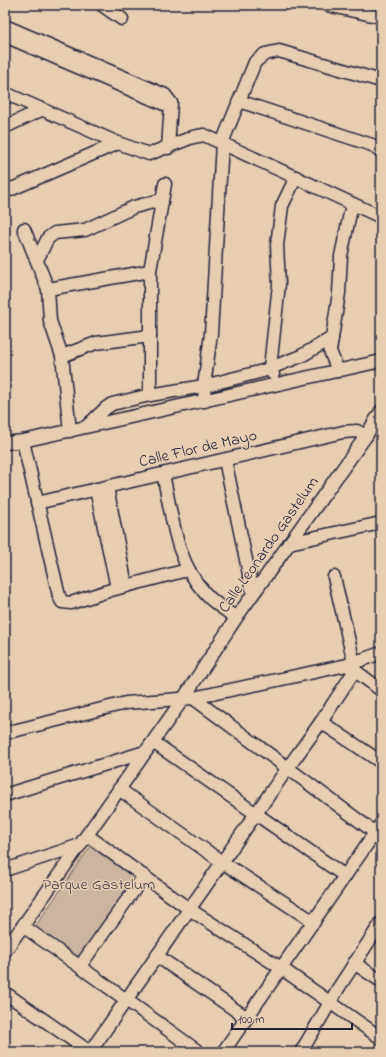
<svg xmlns="http://www.w3.org/2000/svg" width="386" height="1057" viewBox="0 0 386 1057" font-family="'Indie Flower',sans-serif">
	<style>
		.green { fill: #ccb49f; stroke: #776b6d }
		.lines { fill: none; stroke-linecap: round; stroke-linejoin: round }
		.minor-casing { stroke: #22223b; stroke-width: 15 }
		.minor { stroke: #e9cdb0; stroke-width: 12 }
		.labels { text-anchor: middle; dominant-baseline: central; stroke-width: 3; stroke-linejoin: round; paint-order: stroke }
		.street-label { font-size: 16px; fill: #22223b; stroke: #e9cdb0 }
		.park-label { font-size: 16px; fill: #443f4f; stroke: #e9cdb0 }
	</style>
	<rect width="100%" height="100%" fill="#e9cdb0"/>
	<filter id="ink" filterUnits="userSpaceOnUse"><feTurbulence type="fractalNoise" baseFrequency=".025" numOctaves="2"/><feDisplacementMap in="SourceGraphic" scale="8" xChannelSelector="R" yChannelSelector="G"/><feConvolveMatrix kernelMatrix="1 2 1 2 8 2 1 2 1" color-interpolation-filters="sRGB"/></filter>
	<g filter="url(#ink)">
		<polygon class="green" points="93,843 140,877 79,962 34,928"/>
		<g class="lines">
			<g class="minor-casing">
				<g id="minor">
					<polyline points="102,5 122,19"/>
					<polyline points="327,5 381,17"/>
					<polyline points="5,26 165,95 171,103 164,104 5,36"/>
					<polyline points="5,93 118,143 149,154 193,137 204,135 381,217"/>
					<polyline points="239,101 372,145 381,151"/>
					<polyline points="5,127 43,109"/>
					<polyline points="168,148 171,103"/>
					<polyline points="5,192 118,143"/>
					<polyline points="24,229 48,289 50,321 62,356 70,431"/>
					<polyline points="37,260 48,238 55,233 85,230 134,207 161,200"/>
					<polyline points="48,289 150,271"/>
					<polyline points="62,356 96,343 150,336"/>
					<polyline points="338,371 330,351 339,293 341,256 352,204"/>
					<polyline points="273,374 270,368 279,284 277,245 282,206 296,177"/>
					<polyline points="150,395 150,271 165,184"/>
					<polyline points="205,401 204,386 211,334 222,143 255,62 265,54 279,51 381,81"/>
					<polyline points="87,426 106,408 112,404 150,395 204,386 263,371 301,356 332,338"/>
					<polyline points="23,441 59,596 62,602 71,603 111,590 187,570"/>
					<polyline points="5,443 23,441 381,361"/>
					<polyline points="225,460 253,593"/>
					<path d="M 163,474 C 172,514 175,561 205,593 C 213,603 226,610 236,618"/>
					<polyline points="107,487 126,586"/>
					<polyline points="96,489 117,588"/>
					<polyline points="37,503 343,432 357,431 366,436"/>
					<polyline points="289,543 381,523"/>
					<polyline points="334,577 354,663"/>
					<polyline points="350,667 381,690"/>
					<polyline points="193,698 381,837"/>
					<polyline points="321,722 381,762"/>
					<polyline points="5,733 126,703 193,698 347,665 381,653"/>
					<polyline points="153,742 345,876"/>
					<polyline points="119,789 222,862 314,922"/>
					<polyline points="5,795 145,752"/>
					<polyline points="87,835 189,909 281,968 381,1038"/>
					<polyline points="5,870 80,845"/>
					<polyline points="23,926 199,1052"/>
					<polyline points="5,951 183,699 236,618 366,436 381,411"/>
					<polyline points="157,956 247,1018"/>
					<polyline points="354,963 381,981"/>
					<polyline points="80,966 144,876"/>
					<polyline points="5,993 90,1052"/>
					<polyline points="90,1052 287,769 321,722 355,670"/>
					<polyline points="223,1052 381,824"/>
					<polyline points="301,1052 339,987 381,923"/>
				</g>
			</g>
			<use href="#minor" class="minor"/>
		</g>
	</g>
	<g class="labels">
		<g class="street-label">
			<text transform="translate(198 449) rotate(-13)">Calle Flor de Mayo</text>
			<text transform="translate(269 545) rotate(-55)">Calle Leonardo Gastelum</text>
		</g>
		<g class="park-label">
			<text x="99" y="885">Parque Gastelum</text>
		</g>
	</g>
	<rect width="386" height="1057" fill="none" stroke="#e9cdb0" stroke-width="20"/>
	<rect x="10" y="10" width="366" height="1037" fill="none" stroke="#22223b" stroke-width="1.5" filter="url(#ink)"/>
	<path d="M232 1023v6h120v-6" fill="none" stroke="#22223b" stroke-width="2"/>
	<text x="238" y="1023" font-size="12" fill="#22223b" stroke="#e9cdb0" stroke-width="3" paint-order="stroke">100 m</text>
</svg>
